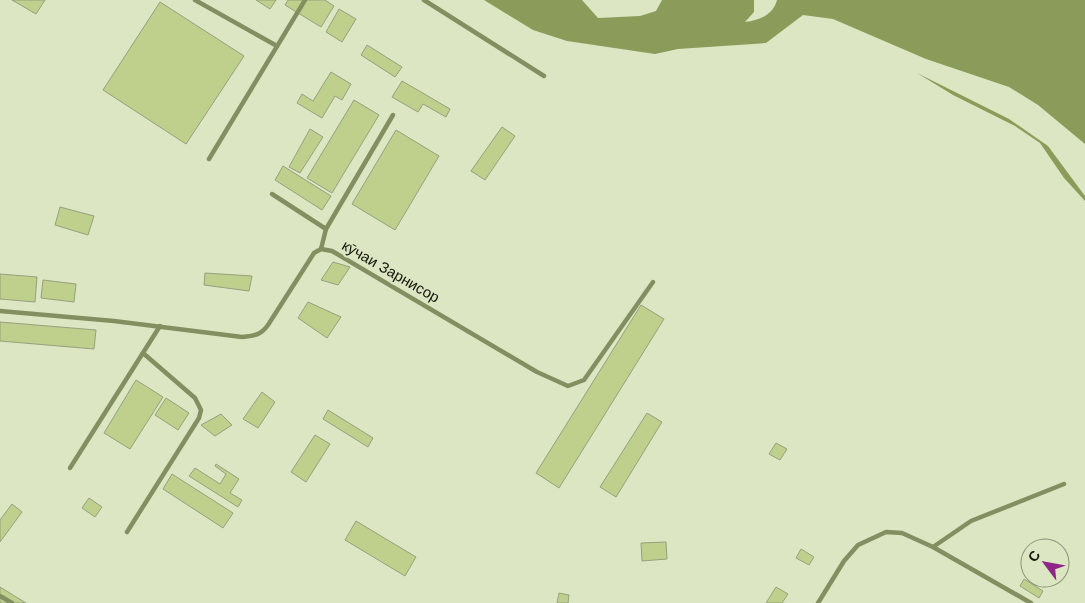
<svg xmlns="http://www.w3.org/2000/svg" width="1085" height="603" viewBox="0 0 1085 603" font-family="Helvetica,sans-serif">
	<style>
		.water { fill: #8b9c5a }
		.building { fill: #bed08c; stroke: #97a07f }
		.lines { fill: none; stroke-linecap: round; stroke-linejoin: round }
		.lane { stroke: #838f60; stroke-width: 4.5 }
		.labels { text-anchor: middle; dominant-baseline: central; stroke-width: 4.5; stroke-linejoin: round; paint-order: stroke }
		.street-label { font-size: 15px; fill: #121509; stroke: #dce6c3 }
	</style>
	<rect width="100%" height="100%" fill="#dce6c3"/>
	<g class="water">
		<path d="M 484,0 L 582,0 L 598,18 L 640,16 L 656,11 L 662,0 L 754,0 L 754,12 L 745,22 C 760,20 773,15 777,0 L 1085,0 L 1085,144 L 1038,105 L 1009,87 L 926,59 L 833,19 L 803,15 L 766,43 L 678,49 L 655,54 L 567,41 L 533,30 Z"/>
		<polygon points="917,73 1009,119 1048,146 1085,196 1085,201 1064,178 1040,143 1015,126 953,95"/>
	</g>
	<g class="building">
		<polygon points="12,0 45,0 36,14"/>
		<polygon points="256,0 276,0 270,9"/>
		<polygon points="288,0 325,0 334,6 321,27 285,5"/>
		<polygon points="160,2 244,56 186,144 103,90"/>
		<polygon points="339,9 356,19 342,42 326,32"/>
		<polygon points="367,45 402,67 395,77 361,55"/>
		<polygon points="331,72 351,84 342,100 335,96 322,118 297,103 302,94 313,101"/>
		<polygon points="402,81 450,109 446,117 423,104 418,112 392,97"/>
		<polygon points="354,100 379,115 332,193 307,178"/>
		<polygon points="502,127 515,136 485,180 471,171"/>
		<polygon points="310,129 323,137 300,173 289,167"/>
		<polygon points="396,130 439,156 395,230 352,204"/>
		<polygon points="283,166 331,196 322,210 275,180"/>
		<polygon points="60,207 94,216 88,235 55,225"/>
		<polygon points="333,262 350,267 338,285 321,280"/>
		<polygon points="205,273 252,276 249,291 204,285"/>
		<polygon points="0,274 37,277 35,302 0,299"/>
		<polygon points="43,280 76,284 74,302 41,298"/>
		<polygon points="308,302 341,317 327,338 298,318"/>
		<polygon points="641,305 664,319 559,488 536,473"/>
		<polygon points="0,322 96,330 94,349 0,341"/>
		<polygon points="136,380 163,397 130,449 104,433"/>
		<polygon points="262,392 275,402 258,428 243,419"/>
		<polygon points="166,398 189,413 178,430 155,415"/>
		<polygon points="328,410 373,438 368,447 323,419"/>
		<polygon points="647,413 662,422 616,497 600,487"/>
		<polygon points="221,414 232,425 215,436 201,425"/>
		<polygon points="315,435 330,444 306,482 291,472"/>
		<polygon points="776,443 787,449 780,460 769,454"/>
		<polygon points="216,464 239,479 230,493 242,500 238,507 189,476 195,468 220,484 226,474 215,466"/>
		<polygon points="172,474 233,513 223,528 163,489"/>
		<polygon points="89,498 102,507 95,517 82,508"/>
		<polygon points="12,504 22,512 0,542 0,520"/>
		<polygon points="356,521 416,557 405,576 345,540"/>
		<polygon points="666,542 667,559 642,561 641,543"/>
		<polygon points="801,549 814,557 809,565 796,558"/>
		<polygon points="1024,579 1043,591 1039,598 1020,586"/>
		<polygon points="0,587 26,603 0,603"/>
		<polygon points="776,587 788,594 782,603 766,603"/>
		<polygon points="559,593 569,595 568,603 557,603"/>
	</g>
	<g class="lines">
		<g class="lane">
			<polyline points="195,0 277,46"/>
			<polyline points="424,0 544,76"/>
			<polyline points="209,159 305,0"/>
			<polyline points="272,194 326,229"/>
			<polyline points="321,249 326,229 393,115"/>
			<path d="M 0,311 L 114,321 L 242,337 C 254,336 261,335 268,325 L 314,253 L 321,249 L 332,251 L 537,372 L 568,386 L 584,380 L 653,282"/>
			<polyline points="70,468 160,326"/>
			<polyline points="127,532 199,418 201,410 195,398 143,353"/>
			<polyline points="933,547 971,521 1064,484"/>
			<polyline points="0,596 12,603"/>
			<polyline points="818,603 844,561 858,545 886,532 902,533 933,547 1031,603"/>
		</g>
	</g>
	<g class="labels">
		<g class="street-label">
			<text transform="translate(391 271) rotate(30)">кӯчаи Зарнисор</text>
		</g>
	</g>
	<g transform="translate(1045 563) rotate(302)"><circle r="24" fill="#dce6c3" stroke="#8b9279"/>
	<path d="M0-4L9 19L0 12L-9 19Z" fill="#8f2589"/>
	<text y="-8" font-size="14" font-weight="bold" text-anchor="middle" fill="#121509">С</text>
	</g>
</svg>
